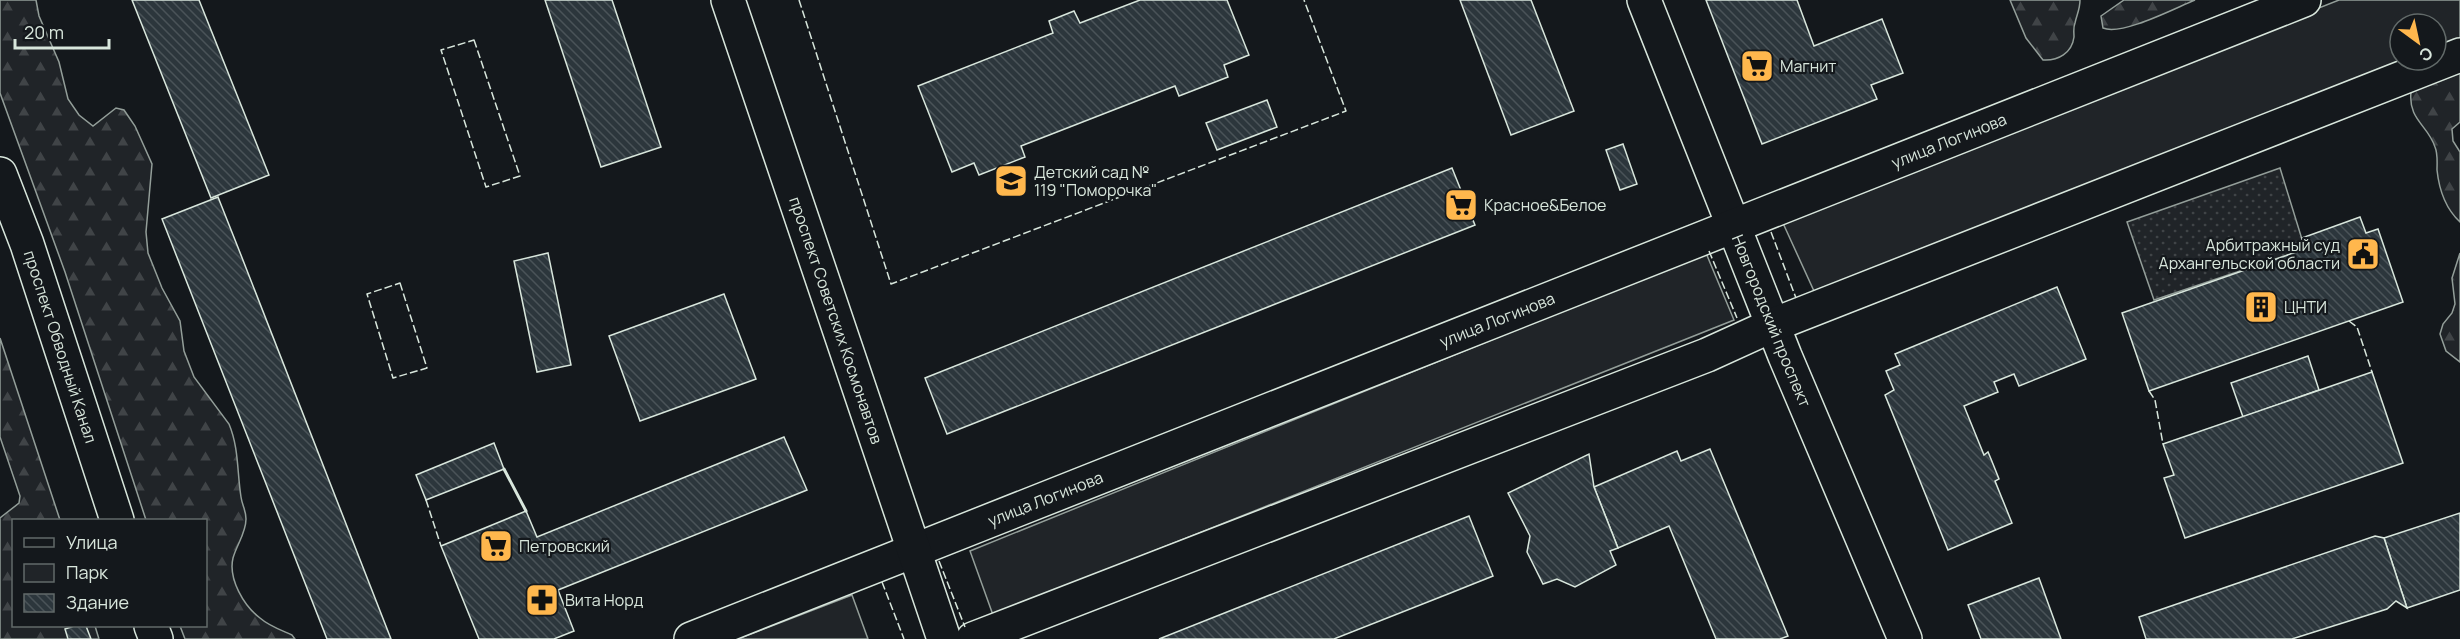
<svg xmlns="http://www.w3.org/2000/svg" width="2460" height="639" viewBox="0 0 2460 639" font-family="Manrope,sans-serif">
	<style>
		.grass { fill: url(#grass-dots); stroke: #939e99; stroke-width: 1.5 }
		.forest { fill: url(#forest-firs); stroke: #939e99; stroke-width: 1.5 }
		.green { fill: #202428; stroke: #939e99; stroke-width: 1.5 }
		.building { fill: url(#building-back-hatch); stroke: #d8e6dc; stroke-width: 1.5 }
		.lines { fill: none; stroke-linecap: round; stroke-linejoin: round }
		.minor-casing { stroke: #d8e6dc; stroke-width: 36 }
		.major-casing { stroke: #d8e6dc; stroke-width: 36 }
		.minor { stroke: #14181c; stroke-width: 33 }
		.major { stroke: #14181c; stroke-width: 33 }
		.fence { stroke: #d8e6dc; stroke-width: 1.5; stroke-dasharray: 8 3; stroke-linecap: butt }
		.wall { stroke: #d8e6dc; stroke-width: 3 }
		.labels { text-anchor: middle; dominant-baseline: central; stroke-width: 4.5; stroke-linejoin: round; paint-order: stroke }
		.poi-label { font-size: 16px; fill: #d8e6dc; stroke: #14181c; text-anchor: start }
		.street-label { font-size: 16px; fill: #d8e6dc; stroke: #14181c }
	</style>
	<defs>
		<pattern id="grass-dots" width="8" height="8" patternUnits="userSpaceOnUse" patternTransform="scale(1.5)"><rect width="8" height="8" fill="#202428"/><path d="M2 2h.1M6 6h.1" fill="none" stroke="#404447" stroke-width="1.8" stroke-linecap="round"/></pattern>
		<pattern id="forest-firs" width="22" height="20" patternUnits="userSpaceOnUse" patternTransform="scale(1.5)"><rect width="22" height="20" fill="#202428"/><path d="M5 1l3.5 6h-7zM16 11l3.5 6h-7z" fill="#404447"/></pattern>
		<pattern id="building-back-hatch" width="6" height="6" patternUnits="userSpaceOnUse" patternTransform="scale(1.5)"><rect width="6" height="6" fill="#2c363c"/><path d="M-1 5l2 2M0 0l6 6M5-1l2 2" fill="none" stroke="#4a5358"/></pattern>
	</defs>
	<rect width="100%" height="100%" fill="#14181c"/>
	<polygon class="grass" points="2280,168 2305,249 2154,300 2127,222"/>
	<g class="forest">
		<path d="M 0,0 L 36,0 L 39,16 L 59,62 L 68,99 L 79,115 L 93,126 L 116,108 L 124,110 L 135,126 L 152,164 L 146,232 L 148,253 L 162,288 L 180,321 L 184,351 L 194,377 L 229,424 C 239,448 237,472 241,497 C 242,505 246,510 246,519 C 246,533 237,544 233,558 C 228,579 244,606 260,618 C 269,626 281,630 292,635 L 295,639 L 185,639 L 180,626 L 206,626 L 206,520 L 146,520 L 65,272 L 0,93 Z"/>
		<path d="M 2010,0 L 2080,0 C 2080,9 2077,14 2075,23 C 2073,28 2074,32 2074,37 C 2072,53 2058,61 2043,60 L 2026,38 Z"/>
		<path d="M 2124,0 L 2195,0 C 2175,8 2122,36 2103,28 L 2101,16 Z"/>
		<path d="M 2460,68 L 2460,122 L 2452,129 L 2453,141 L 2460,152 L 2460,222 C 2446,209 2439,189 2437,170 C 2437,163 2438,154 2435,147 C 2428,125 2408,120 2411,92 Z"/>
		<polygon points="2460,253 2460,362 2446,351 2440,334 2443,324 2452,313 2455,304 2452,278"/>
		<polygon points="0,338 60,520 14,520 14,626 95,626 99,639 0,639 0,518 19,503 20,496 0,437"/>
	</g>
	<g class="green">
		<polygon points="2339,0 2460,0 2460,42 2436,51 2436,24 2400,24 2400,60 2414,60 1814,291 1782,221"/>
		<polygon points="1706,253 1734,320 993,615 970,551"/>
		<polygon points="852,595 868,639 738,639"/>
	</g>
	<g class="building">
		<polygon points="132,0 199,0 269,175 211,198"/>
		<polygon points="545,0 612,0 661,147 601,167"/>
		<polygon points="1140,0 1227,0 1249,55 1224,65 1228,77 1179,96 1175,86 1021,146 1025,157 979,175 974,163 952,172 918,86 1053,33 1049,21 1074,11 1080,23"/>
		<polygon points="1460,0 1531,0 1574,111 1511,135"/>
		<polygon points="1706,0 1797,0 1814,46 1882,19 1903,73 1871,85 1877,99 1762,144"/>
		<polygon points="1267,100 1277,127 1217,150 1206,123"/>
		<polygon points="1623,144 1637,184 1620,190 1606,150"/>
		<polygon points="1452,168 1475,225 947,434 925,378"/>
		<polygon points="218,197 239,250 391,639 327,639 162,219"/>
		<polygon points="2360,217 2366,233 2378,229 2403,302 2149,391 2122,313 2305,249 2302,238"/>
		<polygon points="548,253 571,365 537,372 514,261"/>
		<polygon points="2057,287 2086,359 2019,386 2014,374 1994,382 1998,392 1964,406 1984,455 1988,452 1991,459 1999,479 1995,481 2012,523 1948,550 1885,395 1894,390 1886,371 1900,365 1895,354"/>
		<polygon points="724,294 756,379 640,421 609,336"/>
		<polygon points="2308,356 2319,390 2243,417 2231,383"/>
		<polygon points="2372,372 2403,463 2185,538 2164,478 2174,475 2163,444"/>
		<polygon points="784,437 807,490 558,590 574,631 554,639 479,639 441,546 526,511 537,537"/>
		<polygon points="494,443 504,469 426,500 416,475"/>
		<polygon points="1710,449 1788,636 1780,639 1716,639 1669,526 1618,548 1594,487 1677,451 1681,461"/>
		<polygon points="1589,454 1594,487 1618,548 1610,551 1616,565 1575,587 1557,579 1543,584 1527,552 1530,536 1508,493"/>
		<polygon points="2460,513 2460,590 2407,608 2384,538"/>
		<polygon points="1469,516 1493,576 1448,594 1334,639 1159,639"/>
		<polygon points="2375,536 2384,538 2407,608 2396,601 2387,609 2292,639 2146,639 2139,617"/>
		<polygon points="2039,578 2061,639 1981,639 1968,605"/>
		<polygon points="74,626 86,626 91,639 68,639 65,629"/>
	</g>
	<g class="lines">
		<g class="minor-casing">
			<g id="minor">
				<path id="s1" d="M 1644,0 L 1785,356 L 1905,639"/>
				<path id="s2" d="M 691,639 L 2304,0"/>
				<polyline points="973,639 1707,355 1773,325 2460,55"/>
			</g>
		</g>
		<g class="major-casing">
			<g id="major">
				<path id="s3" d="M 728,0 L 944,639"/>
				<path id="s4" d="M 0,174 L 27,244 L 117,520"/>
				<polyline points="151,626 156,639"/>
			</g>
		</g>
		<use href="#minor" class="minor"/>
		<use href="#major" class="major"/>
		<g class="fence">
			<polyline points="799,0 891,284 1346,111 1304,0"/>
			<polygon points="474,40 520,176 486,187 441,50"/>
			<polyline points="1771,232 1796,298"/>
			<polyline points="1709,251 1737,318"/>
			<polygon points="400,283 427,368 393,378 367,294"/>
			<polyline points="2349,321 2357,327 2372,372"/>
			<polyline points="2149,391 2155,400 2163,444"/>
			<polyline points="426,500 441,546"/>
			<polyline points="939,561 965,627"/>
			<polyline points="882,582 904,639"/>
		</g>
		<polyline class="wall" points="504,469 526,511"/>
	</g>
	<defs>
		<g id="supermarket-square" transform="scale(1.725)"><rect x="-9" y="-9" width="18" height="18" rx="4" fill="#ffb74d" stroke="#14181c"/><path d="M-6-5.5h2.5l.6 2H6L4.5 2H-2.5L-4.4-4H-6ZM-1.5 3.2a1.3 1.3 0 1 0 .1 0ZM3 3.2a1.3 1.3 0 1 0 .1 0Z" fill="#111"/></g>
		<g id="school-square" transform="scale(1.725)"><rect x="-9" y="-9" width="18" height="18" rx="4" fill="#ffb74d" stroke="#14181c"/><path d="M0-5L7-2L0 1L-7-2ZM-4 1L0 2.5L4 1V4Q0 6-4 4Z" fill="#111"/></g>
		<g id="civic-square" transform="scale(1.725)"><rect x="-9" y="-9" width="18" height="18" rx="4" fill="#ffb74d" stroke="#14181c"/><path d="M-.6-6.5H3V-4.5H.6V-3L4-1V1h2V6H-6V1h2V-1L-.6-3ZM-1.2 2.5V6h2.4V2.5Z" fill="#111"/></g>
		<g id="building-square" transform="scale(1.725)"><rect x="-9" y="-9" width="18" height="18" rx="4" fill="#ffb74d" stroke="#14181c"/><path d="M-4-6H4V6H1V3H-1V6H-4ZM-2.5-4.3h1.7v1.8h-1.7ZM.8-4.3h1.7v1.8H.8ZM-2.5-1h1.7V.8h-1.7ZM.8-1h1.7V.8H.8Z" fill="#111"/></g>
		<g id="pharmacy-square" transform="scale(1.725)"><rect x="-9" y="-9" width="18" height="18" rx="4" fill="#ffb74d" stroke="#14181c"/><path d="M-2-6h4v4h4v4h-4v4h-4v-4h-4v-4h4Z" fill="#111"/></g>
	</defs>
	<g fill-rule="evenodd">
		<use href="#supermarket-square" x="1757" y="66"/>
		<use href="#school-square" x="1011" y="181"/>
		<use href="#supermarket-square" x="1461" y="205"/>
		<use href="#civic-square" x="2363" y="254"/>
		<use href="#building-square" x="2261" y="307"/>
		<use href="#supermarket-square" x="496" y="546"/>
		<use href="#pharmacy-square" x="542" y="600"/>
	</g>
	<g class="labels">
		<g class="poi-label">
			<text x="1780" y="66">Магнит</text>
			<text x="1034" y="172">Детский сад №<tspan x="1034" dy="18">119 "Поморочка"</tspan></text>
			<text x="1484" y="205">Красное&amp;Белое</text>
			<text x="2340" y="245" text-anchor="end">Арбитражный суд<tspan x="2340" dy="18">Архангельской области</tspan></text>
			<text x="2284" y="307">ЦНТИ</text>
			<text x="519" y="546">Петровский</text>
			<text x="565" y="600">Вита Норд</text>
		</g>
		<g class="street-label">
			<text stroke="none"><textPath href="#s2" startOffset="1353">улица Логинова</textPath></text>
			<text stroke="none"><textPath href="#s2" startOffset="867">улица Логинова</textPath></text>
			<text stroke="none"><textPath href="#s3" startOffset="338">проспект Советских Космонавтов</textPath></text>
			<text stroke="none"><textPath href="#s1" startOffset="345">Новгородский проспект</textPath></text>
			<text stroke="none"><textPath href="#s4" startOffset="183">проспект Обводный Канал</textPath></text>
			<text stroke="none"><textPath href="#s2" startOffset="381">улица Логинова</textPath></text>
		</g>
	</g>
	<rect x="12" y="519" width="195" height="108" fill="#14181c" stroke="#626a69" stroke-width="1.5"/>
	<rect x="24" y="538" width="30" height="9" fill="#14181c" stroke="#626a69" stroke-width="1.5"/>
	<text x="66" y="549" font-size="18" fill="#d8e6dc">Улица</text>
	<rect x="24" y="564" width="30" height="18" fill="#202428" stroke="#626a69" stroke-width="1.5"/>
	<text x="66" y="579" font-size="18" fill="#d8e6dc">Парк</text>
	<rect x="24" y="594" width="30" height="18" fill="url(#building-back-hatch)" stroke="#626a69" stroke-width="1.5"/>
	<text x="66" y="609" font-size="18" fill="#d8e6dc">Здание</text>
	<g transform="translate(2418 42) rotate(147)"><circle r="28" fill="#14181c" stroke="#626a69" stroke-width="1.5"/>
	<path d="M0-4.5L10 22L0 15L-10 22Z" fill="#ffb74d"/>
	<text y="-9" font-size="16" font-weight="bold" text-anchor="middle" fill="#d8e6dc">С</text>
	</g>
	<path d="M15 39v9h94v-9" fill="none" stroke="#d8e6dc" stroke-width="3"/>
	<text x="24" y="39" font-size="18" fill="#d8e6dc" stroke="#14181c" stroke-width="4.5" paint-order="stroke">20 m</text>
</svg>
